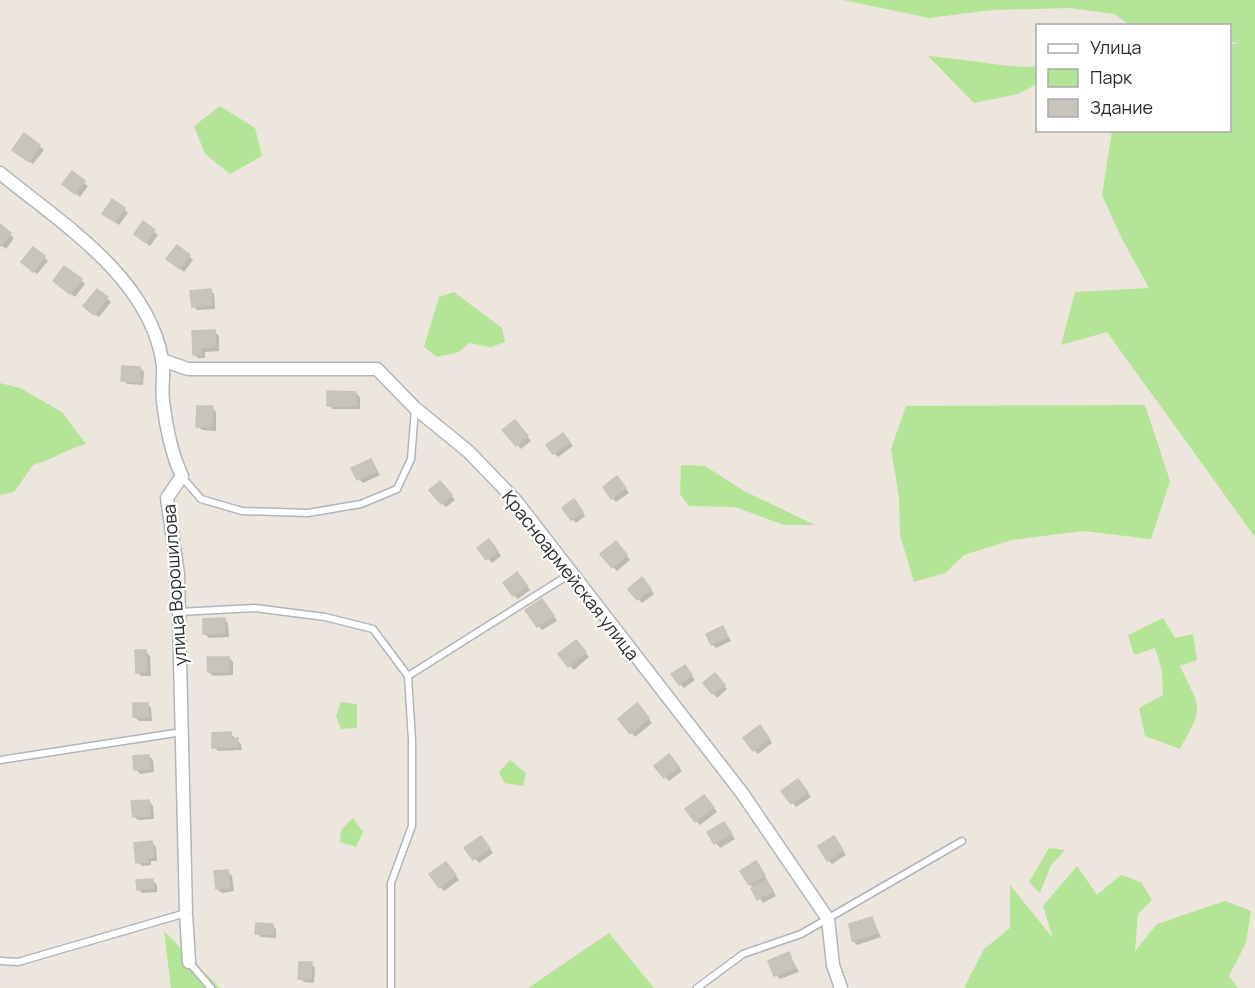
<svg xmlns="http://www.w3.org/2000/svg" width="1255" height="988" viewBox="0 0 1255 988" font-family="Manrope,sans-serif">
	<style>
		.green { fill: #b4e597 }
		.shadow { fill: #0003 }
		.building { fill: #c9c4bb; stroke: #c9c2b6; stroke-width: 1.5 }
		.lines { fill: none; stroke-linecap: round; stroke-linejoin: round }
		.service-casing { stroke: #b1b4bf; stroke-width: 9 }
		.minor-casing { stroke: #b1b4bf; stroke-width: 15 }
		.service { stroke: #fff; stroke-width: 6 }
		.minor { stroke: #fff; stroke-width: 12 }
		.labels { text-anchor: middle; dominant-baseline: central; stroke-width: 4.5; stroke-linejoin: round; paint-order: stroke }
		.street-label { font-size: 18px; fill: #2b2b2b; stroke: #fff }
	</style>
	<rect width="100%" height="100%" fill="#ede6dd"/>
	<g class="green">
		<polygon points="843,0 1255,0 1255,537 1107,332 1061,345 1075,292 1149,288 1121,237 1102,195 1112,131 1230,130 1230,45 1238,43 1230,42 1230,26 1130,25 1114,14 1070,8 992,10 929,18"/>
		<path d="M 928,56 C 965,59 1000,67 1037,67 L 1037,84 L 1018,94 L 974,103 Z"/>
		<polygon points="220,106 255,128 262,156 230,174 205,154 194,126"/>
		<polygon points="454,292 502,328 505,342 491,347 469,343 459,352 437,357 424,347 439,297"/>
		<path d="M 0,383 L 20,388 L 62,412 L 86,444 C 66,449 52,460 33,465 L 14,492 L 0,495 Z"/>
		<polygon points="1145,405 1170,481 1151,539 1083,531 1012,540 964,555 945,573 914,582 900,535 899,497 891,449 906,406"/>
		<polygon points="681,465 705,466 744,491 815,525 784,525 735,507 689,506 680,494"/>
		<path d="M 1163,618 L 1175,638 L 1193,634 L 1197,660 L 1180,666 C 1201,711 1205,704 1180,749 L 1145,736 L 1139,708 L 1163,695 L 1162,671 L 1155,648 L 1134,655 L 1128,635 Z"/>
		<polygon points="341,702 357,704 357,728 341,729 336,716"/>
		<polygon points="510,760 526,773 523,786 504,783 499,772"/>
		<polygon points="353,818 363,832 356,847 340,842 341,830"/>
		<polygon points="1049,848 1065,850 1051,865 1040,893 1029,882"/>
		<polygon points="1077,866 1097,895 1121,875 1141,882 1152,900 1138,914 1135,951 1157,924 1225,901 1251,911 1246,943 1229,976 1238,988 964,988 984,949 1010,928 1010,885 1053,938 1043,906"/>
		<polygon points="164,931 220,988 171,988"/>
		<polygon points="609,933 654,988 528,988"/>
	</g>
	<g class="shadow">
		<polygon points="25,135 44,150 33,164 18,154"/>
		<polygon points="72,173 88,186 80,197 68,187"/>
		<polygon points="124,209 128,213 119,225 104,214"/>
		<polygon points="144,223 158,235 150,246 140,238"/>
		<polygon points="0,226 14,238 6,249 0,244"/>
		<polygon points="189,256 193,260 184,272 172,263"/>
		<polygon points="44,257 48,261 37,274 27,266"/>
		<polygon points="81,280 85,284 75,297 59,285"/>
		<polygon points="210,290 214,294 215,309 197,310 193,306"/>
		<polygon points="97,291 111,302 99,317 89,310"/>
		<polygon points="215,332 219,336 219,351 205,352 205,358 198,358 194,354"/>
		<polygon points="140,368 144,372 143,385 127,384 123,380"/>
		<polygon points="356,393 360,397 360,409 333,409 329,405"/>
		<polygon points="212,408 216,412 216,431 202,430 198,426"/>
		<polygon points="519,426 531,441 521,449 504,430"/>
		<polygon points="567,439 573,446 558,457 554,453"/>
		<polygon points="371,460 380,475 363,483 359,479"/>
		<polygon points="621,482 629,493 616,502 612,498"/>
		<polygon points="444,487 455,500 446,507 442,503"/>
		<polygon points="578,505 585,516 576,523 572,519"/>
		<polygon points="493,545 501,556 492,563 479,548"/>
		<polygon points="620,547 630,560 617,571 613,567"/>
		<polygon points="521,578 530,590 518,599 514,595"/>
		<polygon points="646,583 654,594 642,603 630,589"/>
		<polygon points="546,605 557,621 542,630 527,611"/>
		<polygon points="224,619 228,623 229,637 209,638 205,634"/>
		<polygon points="723,628 731,641 716,648 712,644"/>
		<polygon points="580,646 589,657 574,670 570,666"/>
		<polygon points="146,652 150,656 151,676 141,676 137,672"/>
		<polygon points="229,658 233,662 233,675 213,676 209,672"/>
		<polygon points="688,671 695,680 684,688 680,684"/>
		<polygon points="719,679 727,689 717,698 705,683"/>
		<polygon points="147,704 151,708 152,721 139,721 135,717"/>
		<polygon points="641,709 652,723 635,737 620,719"/>
		<polygon points="764,731 772,743 758,754 754,750"/>
		<polygon points="231,734 241,744 242,750 218,751 214,747"/>
		<polygon points="149,756 153,760 154,772 140,774 136,769"/>
		<polygon points="673,760 682,771 669,781 665,777"/>
		<polygon points="802,785 811,797 796,807 783,791"/>
		<polygon points="149,801 153,806 154,819 138,820 134,816"/>
		<polygon points="708,801 717,812 700,825 696,821"/>
		<polygon points="724,824 735,839 720,848 709,833"/>
		<polygon points="834,838 846,855 832,864 828,860"/>
		<polygon points="485,842 493,853 479,863 466,848"/>
		<polygon points="152,843 156,847 157,861 151,861 151,865 142,866 138,862"/>
		<polygon points="760,867 776,896 763,903 742,872"/>
		<polygon points="450,868 459,880 444,891 440,887"/>
		<polygon points="228,872 232,876 234,891 222,893 217,889"/>
		<polygon points="152,880 157,885 157,892 142,893 138,889"/>
		<polygon points="872,918 881,937 857,945 853,941"/>
		<polygon points="272,925 276,929 276,938 261,937 257,933"/>
		<polygon points="789,954 799,972 780,979 776,975"/>
		<polygon points="311,964 315,968 314,983 304,982 300,978"/>
	</g>
	<g class="building">
		<polygon points="24,133 40,145 29,162 12,150"/>
		<polygon points="72,171 85,181 75,194 62,184"/>
		<polygon points="112,199 125,208 115,222 102,214"/>
		<polygon points="143,221 155,230 146,243 134,234"/>
		<polygon points="0,224 11,233 1,246 0,245"/>
		<polygon points="177,245 190,255 180,269 166,259"/>
		<polygon points="33,247 45,256 33,272 21,262"/>
		<polygon points="64,266 82,279 70,294 53,281"/>
		<polygon points="97,289 108,297 94,315 83,306"/>
		<polygon points="211,289 212,305 192,307 190,291"/>
		<polygon points="215,330 216,347 201,348 201,354 193,355 192,331"/>
		<polygon points="122,366 140,367 140,382 121,381"/>
		<polygon points="327,391 356,392 356,406 327,406"/>
		<polygon points="197,406 213,406 212,427 196,427"/>
		<polygon points="515,420 528,436 516,446 502,430"/>
		<polygon points="563,433 570,442 553,454 546,445"/>
		<polygon points="371,459 377,471 357,480 351,468"/>
		<polygon points="617,476 626,488 611,499 603,487"/>
		<polygon points="440,481 452,495 441,504 429,490"/>
		<polygon points="574,499 583,512 571,520 562,508"/>
		<polygon points="489,539 498,551 486,560 477,548"/>
		<polygon points="616,541 627,555 612,568 600,554"/>
		<polygon points="517,572 527,585 513,596 503,583"/>
		<polygon points="642,577 651,589 637,600 628,589"/>
		<polygon points="542,599 554,616 537,627 525,610"/>
		<polygon points="225,618 225,633 203,634 203,619"/>
		<polygon points="723,626 728,637 711,645 706,634"/>
		<polygon points="576,640 586,652 568,667 558,654"/>
		<polygon points="135,650 146,650 147,672 136,673"/>
		<polygon points="207,657 229,657 229,672 208,672"/>
		<polygon points="685,665 692,675 679,685 671,674"/>
		<polygon points="715,673 725,685 712,694 703,683"/>
		<rect x="133" y="703" width="15" height="14"/>
		<polygon points="637,703 649,718 630,734 618,719"/>
		<polygon points="760,725 769,738 753,751 743,738"/>
		<polygon points="231,732 232,739 238,738 238,747 212,748 212,733"/>
		<polygon points="669,754 679,767 664,778 654,766"/>
		<polygon points="149,755 150,769 134,770 133,756"/>
		<polygon points="798,779 808,792 791,804 781,791"/>
		<polygon points="704,795 714,807 695,822 685,809"/>
		<polygon points="149,800 150,816 133,817 131,801"/>
		<polygon points="724,822 732,834 714,844 707,832"/>
		<polygon points="481,836 490,848 473,860 464,848"/>
		<polygon points="834,836 843,850 827,861 818,846"/>
		<polygon points="152,841 154,857 147,858 148,862 136,863 134,843"/>
		<polygon points="756,861 765,875 749,885 740,871"/>
		<polygon points="446,862 456,875 439,888 429,874"/>
		<polygon points="228,870 230,888 216,889 214,871"/>
		<polygon points="153,879 154,888 137,890 136,880"/>
		<polygon points="766,880 773,891 757,900 751,888"/>
		<polygon points="872,917 877,933 852,941 849,924"/>
		<polygon points="256,923 273,924 273,934 255,934"/>
		<polygon points="789,952 795,968 774,976 768,961"/>
		<polygon points="299,962 312,962 311,979 298,979"/>
	</g>
	<g class="lines">
		<g class="service-casing">
			<g id="service">
				<polyline points="182,477 201,499 242,511 308,513 361,504 397,489 411,459 415,409"/>
				<polyline points="179,612 255,608 325,617 373,629 408,676 412,740 412,826 391,883 391,988"/>
				<polyline points="408,676 570,574"/>
				<polyline points="0,760 182,732"/>
				<polyline points="0,961 18,962 186,913"/>
				<polyline points="189,962 211,988"/>
				<polyline points="697,988 743,954 801,934 962,841"/>
			</g>
		</g>
		<g class="minor-casing">
			<g id="minor">
				<path d="M 0,173 C 61,223 147,276 162,359 C 165,373 161,387 163,401 C 166,426 171,453 182,476 L 167,498 L 178,574 L 186,913 L 189,962"/>
				<polyline points="162,360 188,369 377,369 415,408 469,452 516,501 742,793 828,919 833,965 841,988"/>
			</g>
		</g>
		<use href="#service" class="service"/>
		<use href="#minor" class="minor"/>
	</g>
	<g class="labels">
		<g class="street-label">
			<text transform="translate(571 575) rotate(52)">Красноармейская улица</text>
			<text transform="translate(174 585) rotate(-94)">улица Ворошилова</text>
		</g>
	</g>
	<rect x="1036" y="24" width="195" height="108" fill="#ffffff" stroke="#aaaaaa" stroke-width="1.5"/>
	<rect x="1048" y="44" width="30" height="9" fill="#ffffff" stroke="#aaaaaa" stroke-width="1.5"/>
	<text x="1090" y="54" font-size="18" fill="#2b2b2b">Улица</text>
	<rect x="1048" y="69" width="30" height="18" fill="#b4e597" stroke="#aaaaaa" stroke-width="1.5"/>
	<text x="1090" y="84" font-size="18" fill="#2b2b2b">Парк</text>
	<rect x="1048" y="99" width="30" height="18" fill="#c9c4bb" stroke="#aaaaaa" stroke-width="1.5"/>
	<text x="1090" y="114" font-size="18" fill="#2b2b2b">Здание</text>
</svg>
